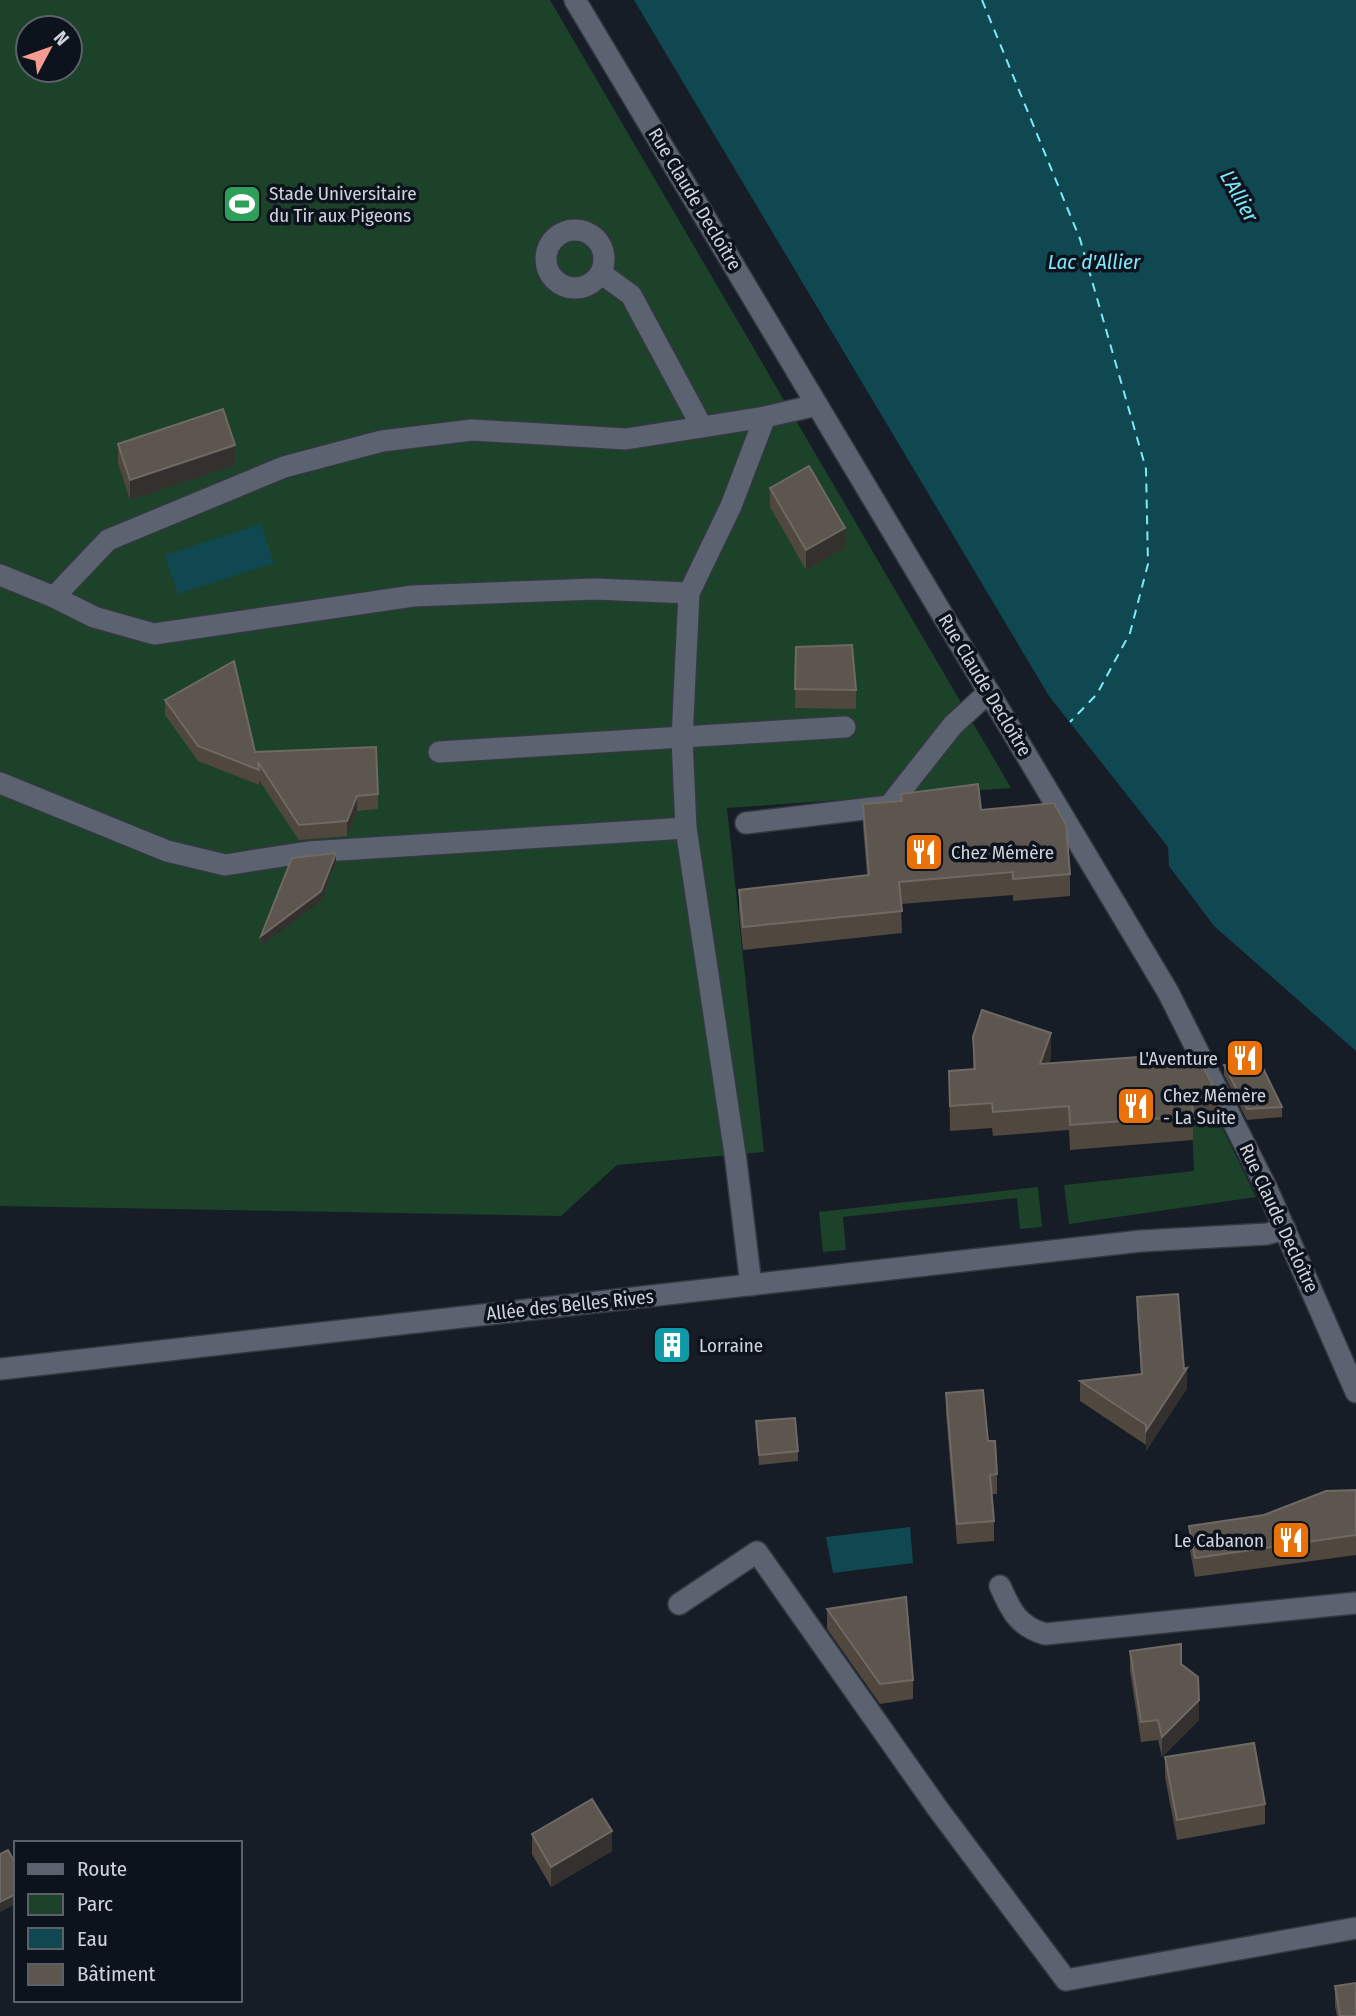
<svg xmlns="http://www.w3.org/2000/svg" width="1356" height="2016" viewBox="0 0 1356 2016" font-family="'Fira Sans Condensed',sans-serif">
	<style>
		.green { fill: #1c422a; fill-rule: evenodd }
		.water { fill: #104851 }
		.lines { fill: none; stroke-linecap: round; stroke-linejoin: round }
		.ferry { stroke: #7ee8fb; stroke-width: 2; stroke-dasharray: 9 7; stroke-linecap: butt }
		.service-casing { stroke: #343840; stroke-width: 24 }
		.minor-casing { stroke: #343840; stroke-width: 24 }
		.service { stroke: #5c6370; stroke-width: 21 }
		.minor { stroke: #5c6370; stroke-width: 21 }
		.wall { fill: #50473e }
		.shaded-wall { fill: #33302e }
		.building { fill: #5d564f; stroke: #6f6964; stroke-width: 2 }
		.labels { text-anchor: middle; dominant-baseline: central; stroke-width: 7; stroke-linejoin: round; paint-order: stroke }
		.poi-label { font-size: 19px; fill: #cfd3da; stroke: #0d131d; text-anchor: start }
		.street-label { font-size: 19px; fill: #cfd3da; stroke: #0d131d }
		.water-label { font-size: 21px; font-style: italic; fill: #7ee8fb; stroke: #0d131d }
	</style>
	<rect width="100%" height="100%" fill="#161d27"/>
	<g class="green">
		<path d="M 0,0 L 550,0 L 1011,788 L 727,808 L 764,1152 L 617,1165 L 561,1216 L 0,1206 ZM 28,28 L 70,28 L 70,70 L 28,70 Z"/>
		<polygon points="1211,1119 1214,1125 1220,1123 1256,1197 1069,1224 1064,1185 1194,1171 1192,1124"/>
		<polygon points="1038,1187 1042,1227 1020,1229 1017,1198 843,1217 846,1250 823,1252 819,1212"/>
	</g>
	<g class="water">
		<polygon points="634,0 1356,0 1356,1051 1214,926 1169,866 1168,847 1049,696"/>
		<polygon points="261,524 274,563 178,594 165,555"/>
		<polygon points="910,1527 913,1563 833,1573 826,1537"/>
	</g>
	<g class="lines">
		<polyline class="ferry" points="982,0 1080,239 1146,469 1148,564 1130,633 1097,694 1070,722"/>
		<g class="service-casing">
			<g id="service">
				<polyline points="575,0 1168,992 1267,1189 1356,1392"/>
				<circle cx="575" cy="259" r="29"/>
				<polyline points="602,274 631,295 702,427"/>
				<polyline points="0,575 54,597 108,540 284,467 382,441 472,430 626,439 765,417 817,405"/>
				<polyline points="54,597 94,617 154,634 413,596 596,589 689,593"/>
				<polyline points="439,752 845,727"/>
				<polyline points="0,783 167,851 225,865 308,852 686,828"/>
				<polyline points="746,823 889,806 953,725 989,692"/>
				<polyline points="751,1285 736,1161 686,828 682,739 689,593 731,506 765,417"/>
				<path d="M 1000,1586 C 1011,1611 1018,1626 1045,1634 L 1356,1603"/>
				<polyline points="679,1604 757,1552 938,1809 1066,1980 1356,1928"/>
			</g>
		</g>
		<g class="minor-casing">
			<polyline id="minor" points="0,1369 1141,1241 1267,1234 1285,1229"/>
		</g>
		<use href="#service" class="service"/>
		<use href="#minor" class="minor"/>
	</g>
	<g class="wall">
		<polygon points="118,444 235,465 130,500 118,463"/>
		<polygon points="770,488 845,548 806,570 770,507"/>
		<polygon points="796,647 856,690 856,709 795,708"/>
		<polygon points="165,700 255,752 378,794 378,809 357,811 347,836 299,840 259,780 259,785 198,761 165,715"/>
		<polygon points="901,794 981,810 1070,874 1070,896 1013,901 1013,895 901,904 902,933 743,950 739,912 739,890 867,875 863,827 863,804 901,801"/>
		<polygon points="973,1037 1051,1057 1049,1064 1219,1097 1219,1122 1193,1124 1193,1140 1070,1150 1069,1130 993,1136 992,1128 950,1131 949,1071 973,1069"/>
		<polygon points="1224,1065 1282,1107 1282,1117 1247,1120 1224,1075"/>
		<polygon points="1137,1297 1184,1369 1187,1388 1146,1451 1146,1445 1080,1401 1080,1381 1141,1374 1137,1316"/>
		<polygon points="946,1393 988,1441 997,1474 997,1494 992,1494 994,1521 994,1541 957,1544 946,1413"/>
		<polygon points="756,1421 798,1451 798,1461 759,1465"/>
		<polygon points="1356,1490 1356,1555 1195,1577 1189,1545 1189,1526 1264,1515"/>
		<polygon points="827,1609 913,1680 913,1699 880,1704 827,1629"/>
		<polygon points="1130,1651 1181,1664 1199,1720 1162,1757 1158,1740 1141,1742 1130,1671"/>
		<polygon points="1165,1757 1265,1804 1265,1824 1177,1840 1165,1777"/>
		<polygon points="532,1834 612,1851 551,1887 532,1854"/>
		<polygon points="1335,1986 1356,2016 1337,2016 1335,2006"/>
	</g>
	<g class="shaded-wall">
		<polygon points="235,445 235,465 130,500 130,480"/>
		<polygon points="845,528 845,548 806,570 806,550"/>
		<polygon points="357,796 357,811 347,836 347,821"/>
		<polygon points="336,853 336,863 321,901 261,946 261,936"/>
		<polygon points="1051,1033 1051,1057 1040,1089 1040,1064"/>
		<polygon points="1187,1368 1187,1388 1146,1451 1146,1431"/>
		<polygon points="1199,1700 1199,1720 1162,1757 1162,1737"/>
		<polygon points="612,1831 612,1851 551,1887 551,1867"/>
		<polygon points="16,1894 16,1904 0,1912 0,1902"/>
	</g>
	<g class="building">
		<polygon points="223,409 235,445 130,480 118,444"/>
		<polygon points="809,466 845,528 806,550 770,488"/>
		<polygon points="852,645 856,690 795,689 796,647"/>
		<polygon points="234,661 255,752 376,747 378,794 357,796 347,821 299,825 258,762 259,770 198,746 165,700"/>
		<polygon points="978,784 981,810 1054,803 1066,825 1070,874 1013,879 1013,872 899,882 902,911 743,927 739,890 869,875 863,804 902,801 901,794"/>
		<polygon points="336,853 321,891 261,936 292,858"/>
		<polygon points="982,1010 1051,1033 1040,1064 1196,1053 1219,1097 1192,1099 1193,1116 1070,1125 1069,1106 993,1112 992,1103 950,1106 949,1071 975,1069 973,1037"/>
		<polygon points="1260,1062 1282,1107 1247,1109 1224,1065"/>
		<polygon points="1178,1294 1184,1369 1187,1368 1146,1431 1146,1425 1080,1381 1142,1374 1137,1297"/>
		<polygon points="983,1390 988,1441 995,1441 997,1474 990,1475 994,1521 957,1524 946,1393"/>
		<polygon points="795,1418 798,1451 759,1455 756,1421"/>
		<polygon points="1356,1490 1356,1535 1195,1558 1189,1526 1264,1515 1326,1491"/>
		<polygon points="906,1597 913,1680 880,1684 827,1609"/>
		<polygon points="1181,1644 1181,1664 1198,1677 1199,1700 1162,1737 1158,1720 1141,1722 1130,1651"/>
		<polygon points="1254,1743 1265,1804 1177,1820 1165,1757"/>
		<polygon points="592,1799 612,1831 551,1867 532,1834"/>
		<polygon points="8,1850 16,1865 16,1894 0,1902 0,1854"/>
		<polygon points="1356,1983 1356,2016 1340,2016 1335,1986"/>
	</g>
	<defs>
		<g id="stadium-square" transform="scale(2.0125)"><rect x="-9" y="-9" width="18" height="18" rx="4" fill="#2e9e5b" stroke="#0d131d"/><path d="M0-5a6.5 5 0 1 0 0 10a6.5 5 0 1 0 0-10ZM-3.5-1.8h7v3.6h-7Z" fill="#fff"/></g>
		<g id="restaurant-square" transform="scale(2.0125)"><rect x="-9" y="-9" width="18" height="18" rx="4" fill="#e8710a" stroke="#0d131d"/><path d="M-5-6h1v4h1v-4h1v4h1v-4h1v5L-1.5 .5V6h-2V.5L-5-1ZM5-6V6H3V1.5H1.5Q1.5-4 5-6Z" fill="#fff"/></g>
		<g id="building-square" transform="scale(2.0125)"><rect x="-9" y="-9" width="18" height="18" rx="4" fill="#0f9aa8" stroke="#0d131d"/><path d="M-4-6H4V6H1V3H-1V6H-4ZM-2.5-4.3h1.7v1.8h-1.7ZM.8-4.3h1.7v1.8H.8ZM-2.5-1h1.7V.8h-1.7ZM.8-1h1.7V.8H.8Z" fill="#fff"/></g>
	</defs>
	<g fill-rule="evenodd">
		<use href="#stadium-square" x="242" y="204"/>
		<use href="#restaurant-square" x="924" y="852"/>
		<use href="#restaurant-square" x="1245" y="1058"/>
		<use href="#restaurant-square" x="1136" y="1106"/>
		<use href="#building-square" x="672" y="1345"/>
		<use href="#restaurant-square" x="1291" y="1540"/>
	</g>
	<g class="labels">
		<g class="poi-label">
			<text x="269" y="193">Stade Universitaire<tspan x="269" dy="22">du Tir aux Pigeons</tspan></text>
			<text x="951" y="852">Chez Mémère</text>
			<text x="1218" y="1058" text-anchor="end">L'Aventure</text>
			<text x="1163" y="1095">Chez Mémère<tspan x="1163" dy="22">- La Suite</tspan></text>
			<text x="699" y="1345">Lorraine</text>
			<text x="1264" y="1540" text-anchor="end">Le Cabanon</text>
		</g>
		<g class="street-label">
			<text transform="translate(695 199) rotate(59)">Rue Claude Decloître</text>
			<text transform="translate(985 685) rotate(59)">Rue Claude Decloître</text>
			<text transform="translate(1279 1218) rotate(65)">Rue Claude Decloître</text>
			<text transform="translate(570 1305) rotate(-6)">Allée des Belles Rives</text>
		</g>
		<g class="water-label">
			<text transform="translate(1239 196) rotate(61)">L'Allier</text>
			<text x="1094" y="262">Lac d'Allier</text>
		</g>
	</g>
	<rect x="14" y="1841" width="228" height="161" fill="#0d131d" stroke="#5b6069" stroke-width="2"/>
	<rect x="28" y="1864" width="35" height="10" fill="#5c6370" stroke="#5b6069" stroke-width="2"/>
	<text x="77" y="1876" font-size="21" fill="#cfd3da">Route</text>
	<rect x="28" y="1894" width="35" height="21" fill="#1c422a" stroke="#5b6069" stroke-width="2"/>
	<text x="77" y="1911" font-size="21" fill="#cfd3da">Parc</text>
	<rect x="28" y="1928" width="35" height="21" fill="#104851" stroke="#5b6069" stroke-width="2"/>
	<text x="77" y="1946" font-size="21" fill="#cfd3da">Eau</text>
	<rect x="28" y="1964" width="35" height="21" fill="#5d564f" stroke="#5b6069" stroke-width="2"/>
	<text x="77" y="1981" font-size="21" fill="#cfd3da">Bâtiment</text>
	<g transform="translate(49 49) rotate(49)"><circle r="33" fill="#0d131d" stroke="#5b6069" stroke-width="2"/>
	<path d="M0-5L12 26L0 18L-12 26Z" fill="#f59c92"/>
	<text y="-10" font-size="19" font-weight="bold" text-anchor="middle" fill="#cfd3da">N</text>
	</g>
</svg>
